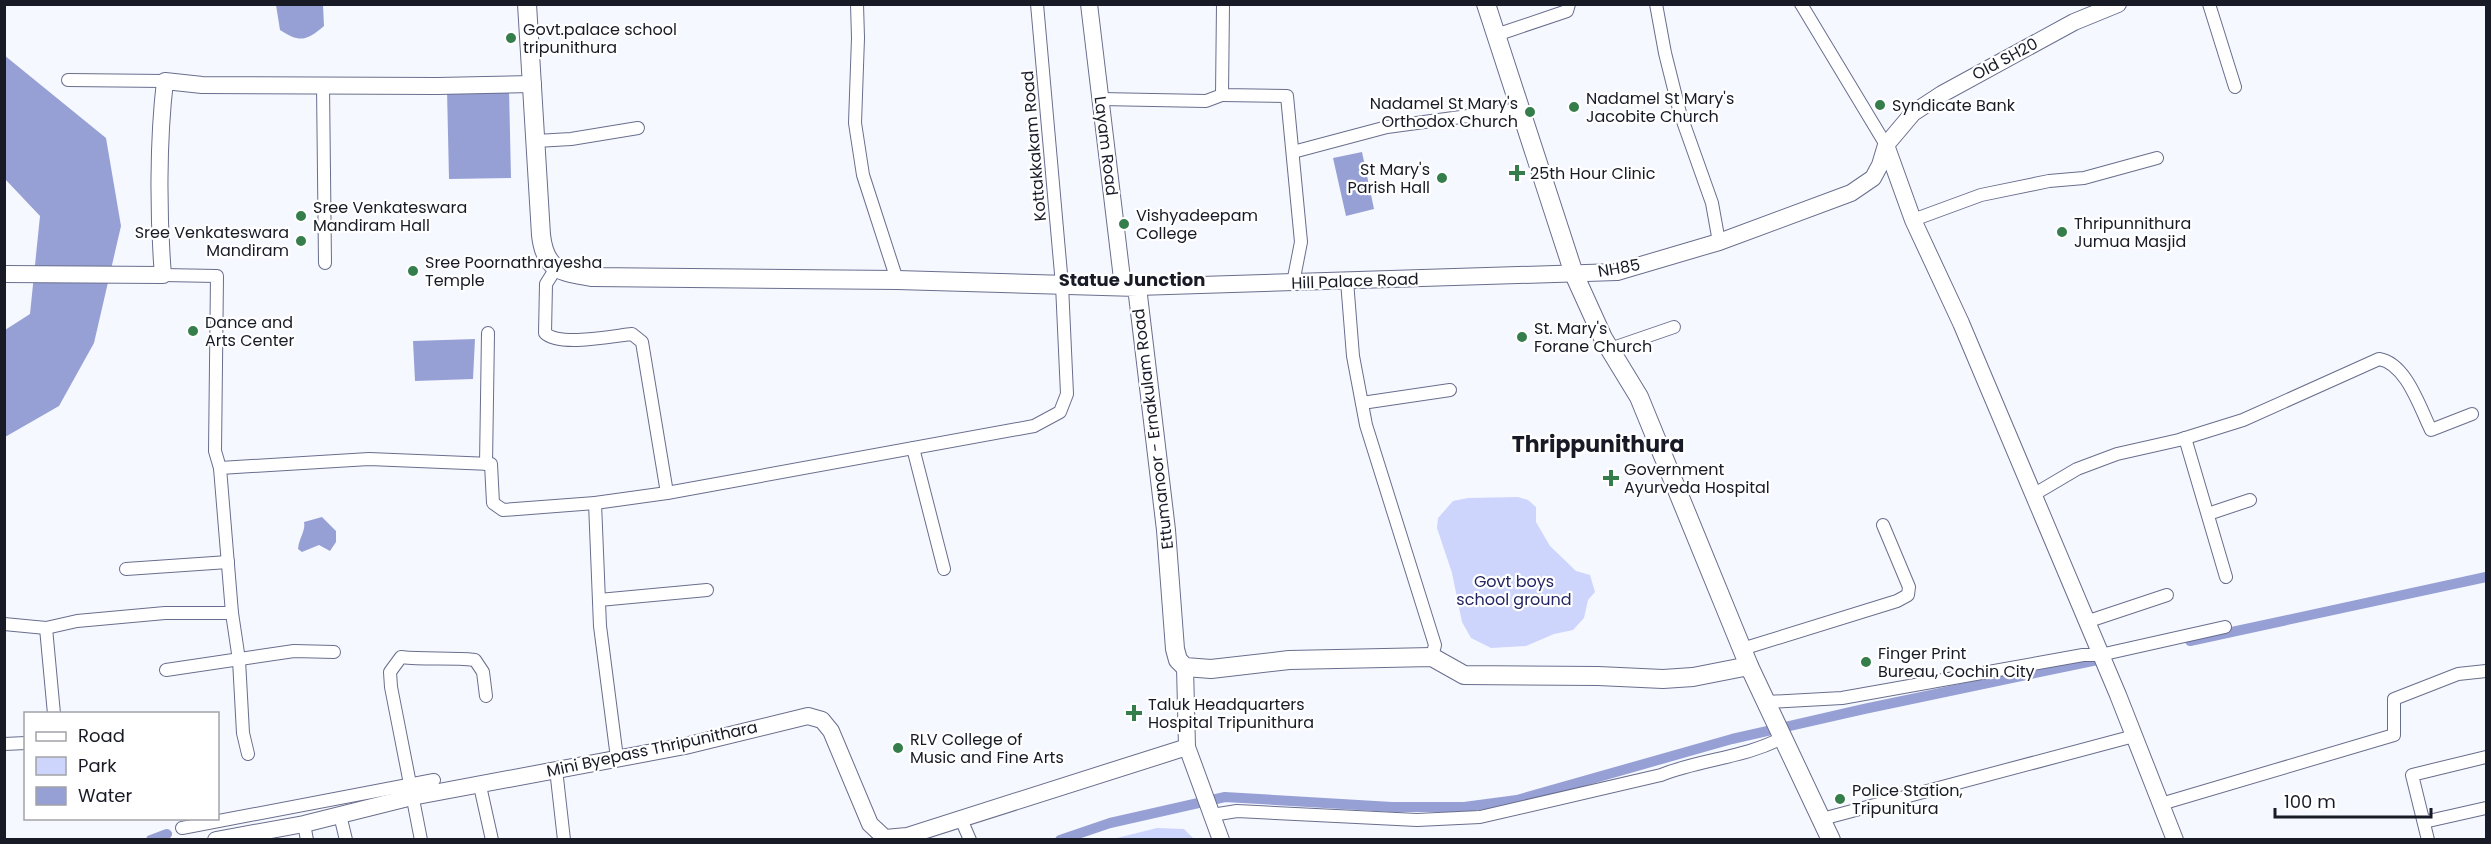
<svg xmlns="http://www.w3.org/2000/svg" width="2491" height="844" viewBox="0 0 2491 844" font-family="Poppins,sans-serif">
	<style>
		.green { fill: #cdd5fd }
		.water { fill: #97a0d5 }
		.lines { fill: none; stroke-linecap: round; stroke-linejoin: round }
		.canal { stroke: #97a0d5; stroke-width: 10 }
		.street-casing { stroke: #696e8d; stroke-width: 14 }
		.secondary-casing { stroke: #696e8d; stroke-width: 18 }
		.primary-casing { stroke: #696e8d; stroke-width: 20 }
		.street { stroke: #fff; stroke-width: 12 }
		.secondary { stroke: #fff; stroke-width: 16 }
		.primary { stroke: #fff; stroke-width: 18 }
		.poi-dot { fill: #357e4b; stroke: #fff; stroke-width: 2 }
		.labels { text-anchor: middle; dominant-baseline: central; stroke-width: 4.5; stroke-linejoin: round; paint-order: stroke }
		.poi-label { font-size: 16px; fill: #181a26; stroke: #fff; text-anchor: start }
		.street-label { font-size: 16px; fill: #181a26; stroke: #fff }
		.park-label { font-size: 16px; fill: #252664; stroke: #fff }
		.neighbourhood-label { font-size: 18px; font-weight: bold; fill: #181a26; stroke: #fff }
		.district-label { font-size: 22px; font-weight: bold; fill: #181a26; stroke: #fff }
	</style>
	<rect width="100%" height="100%" fill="#f6f8ff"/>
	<g class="green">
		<polygon points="1518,497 1528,500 1536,507 1536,522 1550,546 1576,571 1590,575 1595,592 1588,600 1584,618 1573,630 1554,634 1526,646 1491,648 1471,638 1462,622 1452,573 1437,528 1438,518 1453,501 1468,498"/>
		<polygon points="1157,828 1184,829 1194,839 1113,839"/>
	</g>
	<g class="water">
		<path d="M 276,5 L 323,5 L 324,26 C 306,41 300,43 280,30 Z"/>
		<polygon points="4,55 106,138 121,226 94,343 59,406 5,437 5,330 30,314 40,216 5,179"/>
		<polygon points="509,88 511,178 449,179 447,90"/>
		<polygon points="1362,152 1374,209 1346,216 1333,158"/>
		<polygon points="475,339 473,379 415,381 413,341"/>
		<path d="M 322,517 L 336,531 L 336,542 L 330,551 L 319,545 L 302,552 L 298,549 C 299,538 306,530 304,522 Z"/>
	</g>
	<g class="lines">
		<g class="canal">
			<polyline points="2190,641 2486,577"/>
			<polyline points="151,840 167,834"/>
			<polyline points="1060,840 1110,823 1225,797 1392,807 1464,807 1517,800 1732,739 1864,709 2107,658"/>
		</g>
		<g class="street-casing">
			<g id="street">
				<polyline points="857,4 858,38 855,123 863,175 897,280"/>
				<polyline points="1223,4 1222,95 1287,96 1301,242 1293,283"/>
				<polyline points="1656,4 1665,53 1680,113 1712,203 1719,242"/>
				<polyline points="1801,4 1886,145"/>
				<polyline points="2209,4 2235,87"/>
				<polyline points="1496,35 1567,11 1569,4"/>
				<polyline points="68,80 165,81"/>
				<polyline points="323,85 325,263"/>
				<polyline points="1100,99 1206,101 1222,95"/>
				<polyline points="536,141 571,139 638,128"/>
				<polyline points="1293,152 1387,127 1520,109"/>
				<polyline points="1913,220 1981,195 2049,181 2084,178 2157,158"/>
				<path d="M 556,268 L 546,284 L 545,333 C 559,347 613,336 632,334 L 642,342 L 667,493"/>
				<polyline points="163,275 217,276 215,451 220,468 369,459 491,464 493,503 503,510 595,503 667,493 1034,426 1060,412 1067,394 1062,285 1037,4"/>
				<polyline points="1347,281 1353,356 1366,425 1435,645 1432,657"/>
				<polyline points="1610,349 1674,327"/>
				<polyline points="1362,403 1450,390"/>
				<polyline points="2185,438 2226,577"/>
				<polyline points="913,448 944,569"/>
				<polyline points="486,464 488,333"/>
				<polyline points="220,468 232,613 239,660 243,733 248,754"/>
				<path d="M 2033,495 L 2077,469 L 2117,454 L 2179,440 L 2243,420 L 2379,359 C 2406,363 2420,408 2431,430 L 2472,414"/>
				<polyline points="595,503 600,626 617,758"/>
				<polyline points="2208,514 2250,500"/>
				<polyline points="126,569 228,562"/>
				<polyline points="599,600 707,590"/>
				<polyline points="2086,622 2167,595"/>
				<polyline points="4,624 46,628 77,621 165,613 232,613"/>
				<polyline points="46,628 54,714"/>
				<polyline points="1742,649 1897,601 1908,595 1909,587 1883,525"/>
				<polyline points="166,670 294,651 334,652"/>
				<polyline points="1767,702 1842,698 2083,655 2100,655 2225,627"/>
				<polyline points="4,744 26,743"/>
				<polyline points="556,769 564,840"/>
				<polyline points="480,786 492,840"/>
				<polyline points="2161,804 2394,735 2394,699 2458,674 2486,671"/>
				<polyline points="340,815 346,840"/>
				<path d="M 1212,815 L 1237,811 L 1417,820 L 1480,817 L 1661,775 C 1701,759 1745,758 1784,737"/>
				<polyline points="961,819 970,840"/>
				<polyline points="1822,819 2134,736"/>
				<polyline points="2424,822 2486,808"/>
				<polyline points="304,824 307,840"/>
				<polyline points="182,828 434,780"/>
				<path d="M 421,840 L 391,687 L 390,672 L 401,657 C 426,660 450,657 475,660 L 483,672 L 486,696"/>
				<polyline points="2428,840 2412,775 2486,757"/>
			</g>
		</g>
		<g class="secondary-casing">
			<g id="secondary">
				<polyline points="1089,4 1123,287"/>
				<polyline points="1886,145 1913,220 1961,323 2118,695 2175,840"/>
				<path d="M 4,274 L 163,275 C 158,215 158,140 165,81 L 202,85 L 437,86 L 533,84"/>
				<polyline points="1137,287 1617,272 1719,242 1851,193 1873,178 1880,165 1886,145 1913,113 1942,94 2074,22 2118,4"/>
				<polyline points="1185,667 1187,747 1221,840"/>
				<polyline points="216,840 304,824 412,797 685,746 808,716 822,720 831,731 870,824 885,838 907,836 1187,747"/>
			</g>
		</g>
		<g class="primary-casing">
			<g id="primary">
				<path d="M 527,4 L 541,235 C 545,270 560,272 592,277 L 897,280 L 1137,287 L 1166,530 L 1175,649 L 1178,660 L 1185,667 L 1211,669 L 1289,660 L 1432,657 L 1464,675 L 1598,676 L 1663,679 L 1693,677 L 1749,666"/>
				<polyline points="1486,4 1574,274 1603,338 1639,397 1749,666 1831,840"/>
			</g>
		</g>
		<use href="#street" class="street"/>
		<use href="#secondary" class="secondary"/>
		<use href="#primary" class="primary"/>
	</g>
	<g class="poi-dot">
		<circle cx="511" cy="38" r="6"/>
		<circle cx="1880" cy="105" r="6"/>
		<circle cx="1574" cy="107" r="6"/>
		<circle cx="1530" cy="112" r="6"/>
		<path d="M1514 164h6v6h6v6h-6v6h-6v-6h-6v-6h6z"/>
		<circle cx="1442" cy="178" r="6"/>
		<circle cx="301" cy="216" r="6"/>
		<circle cx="1124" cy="224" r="6"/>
		<circle cx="2062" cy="232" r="6"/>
		<circle cx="301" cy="241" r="6"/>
		<circle cx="413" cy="271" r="6"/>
		<circle cx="193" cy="331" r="6"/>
		<circle cx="1522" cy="337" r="6"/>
		<path d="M1608 469h6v6h6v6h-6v6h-6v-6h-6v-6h6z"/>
		<circle cx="1866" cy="662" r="6"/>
		<path d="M1131 704h6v6h6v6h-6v6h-6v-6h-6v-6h6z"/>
		<circle cx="898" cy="748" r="6"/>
		<circle cx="1840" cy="799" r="6"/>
	</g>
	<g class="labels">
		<g class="poi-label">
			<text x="523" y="29">Govt.palace school<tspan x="523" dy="18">tripunithura</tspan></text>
			<text x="1586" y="98">Nadamel St Mary's<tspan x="1586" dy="18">Jacobite Church</tspan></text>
			<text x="1518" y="103" text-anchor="end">Nadamel St Mary's<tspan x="1518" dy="18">Orthodox Church</tspan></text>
			<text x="1892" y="105">Syndicate Bank</text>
			<text x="1430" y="169" text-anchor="end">St Mary's<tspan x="1430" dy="18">Parish Hall</tspan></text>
			<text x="1530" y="173">25th Hour Clinic</text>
			<text x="313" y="207">Sree Venkateswara<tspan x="313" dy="18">Mandiram Hall</tspan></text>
			<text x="1136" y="215">Vishyadeepam<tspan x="1136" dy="18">College</tspan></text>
			<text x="2074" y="223">Thripunnithura<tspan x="2074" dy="18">Jumua Masjid</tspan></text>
			<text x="289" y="232" text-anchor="end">Sree Venkateswara<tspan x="289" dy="18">Mandiram</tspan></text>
			<text x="425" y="262">Sree Poornathrayesha<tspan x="425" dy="18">Temple</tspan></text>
			<text x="205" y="322">Dance and<tspan x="205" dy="18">Arts Center</tspan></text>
			<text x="1534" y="328">St. Mary's<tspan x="1534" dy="18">Forane Church</tspan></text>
			<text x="1624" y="469">Government<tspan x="1624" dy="18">Ayurveda Hospital</tspan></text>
			<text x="1878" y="653">Finger Print<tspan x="1878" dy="18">Bureau, Cochin City</tspan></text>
			<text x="1148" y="704">Taluk Headquarters<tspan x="1148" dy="18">Hospital Tripunithura</tspan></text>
			<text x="910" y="739">RLV College of<tspan x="910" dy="18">Music and Fine Arts</tspan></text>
			<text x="1852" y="790">Police Station,<tspan x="1852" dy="18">Tripunitura</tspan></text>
		</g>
		<g class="street-label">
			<text transform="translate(2005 59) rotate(-28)">Old SH20</text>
			<text transform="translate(1034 146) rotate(-95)">Kottakkakam Road</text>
			<text transform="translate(1106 146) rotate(83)">Layam Road</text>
			<text transform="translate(1619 268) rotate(-10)">NH85</text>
			<text transform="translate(1355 281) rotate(-2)">Hill Palace Road</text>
			<text transform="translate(1153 429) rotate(-97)">Ettumanoor - Ernakulam Road</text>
			<text transform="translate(652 749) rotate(-12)">Mini Byepass Thripunithara</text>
		</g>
		<g class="park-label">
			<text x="1514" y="581">Govt boys<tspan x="1514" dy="18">school ground</tspan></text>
		</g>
		<g class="neighbourhood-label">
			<text x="1132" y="279">Statue Junction</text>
		</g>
		<g class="district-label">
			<text x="1598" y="444">Thrippunithura</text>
		</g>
	</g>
	<rect width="2491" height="844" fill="none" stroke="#181a26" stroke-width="12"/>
	<rect x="24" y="712" width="195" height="108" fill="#ffffff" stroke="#a3a3a8" stroke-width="1.5"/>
	<rect x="36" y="732" width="30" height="9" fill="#ffffff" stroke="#a3a3a8" stroke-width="1.5"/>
	<text x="78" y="742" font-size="18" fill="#181a26">Road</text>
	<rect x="36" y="757" width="30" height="18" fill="#cdd5fd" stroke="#a3a3a8" stroke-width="1.5"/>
	<text x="78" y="772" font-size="18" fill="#181a26">Park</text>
	<rect x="36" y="787" width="30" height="18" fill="#97a0d5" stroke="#a3a3a8" stroke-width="1.5"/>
	<text x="78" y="802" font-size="18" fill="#181a26">Water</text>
	<path d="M2275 808v9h156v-9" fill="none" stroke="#181a26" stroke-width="3"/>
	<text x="2284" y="808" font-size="18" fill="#181a26" stroke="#ffffff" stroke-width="4.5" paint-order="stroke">100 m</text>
</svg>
